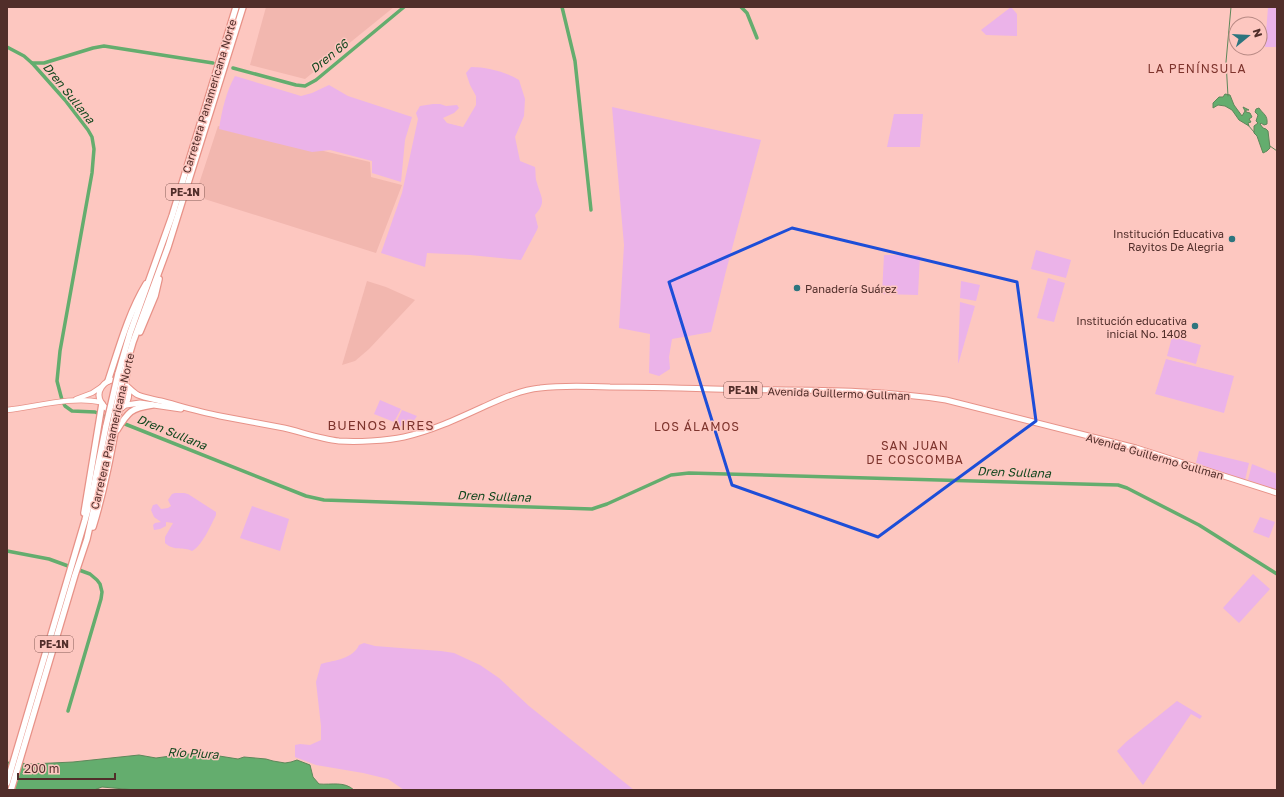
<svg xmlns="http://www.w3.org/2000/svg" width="1284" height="797" viewBox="0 0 1284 797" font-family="'Golos Text',sans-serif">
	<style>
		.built { fill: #f2b7af }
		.green { fill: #ebb3e9 }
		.water { fill: #64ad6e; stroke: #5e875a }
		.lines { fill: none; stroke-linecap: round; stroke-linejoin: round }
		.stream { stroke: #5e875a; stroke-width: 1 }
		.canal { stroke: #64ad6e; stroke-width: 3.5 }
		.secondary-casing { stroke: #e79288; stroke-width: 6 }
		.primary-casing { stroke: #e79288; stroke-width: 7 }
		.motorway-casing { stroke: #e79288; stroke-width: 8 }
		.secondary { stroke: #fff; stroke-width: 4.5 }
		.primary { stroke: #fff; stroke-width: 5 }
		.motorway { stroke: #fff; stroke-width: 5.5 }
		.motorway-bridge-casing { stroke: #e79288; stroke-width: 8; stroke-linecap: butt }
		.motorway-bridge { stroke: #fff; stroke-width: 5.5 }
		.marked { fill: none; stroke: #1d4ed8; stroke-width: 3; stroke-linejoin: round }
		.poi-dot { fill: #2d757e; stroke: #fdc7c0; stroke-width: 1.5 }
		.labels { text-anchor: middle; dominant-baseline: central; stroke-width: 3; stroke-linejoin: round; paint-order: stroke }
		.shield { fill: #fdc7c0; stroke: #855c57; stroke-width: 1 }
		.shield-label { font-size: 10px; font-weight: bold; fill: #512e2a }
		.street-label { font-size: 11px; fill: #512e2a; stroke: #fdc7c0 }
		.poi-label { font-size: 11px; fill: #512e2a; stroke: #fdc7c0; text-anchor: end }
		.water-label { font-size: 12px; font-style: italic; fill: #13471e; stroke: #fdc7c0 }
		.neighbourhood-label { font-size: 12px; letter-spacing: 1px; fill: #7e342d; stroke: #fdc7c0 }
		.quarter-label { font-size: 13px; letter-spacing: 1px; fill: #7e342d; stroke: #fdc7c0 }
	</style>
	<rect width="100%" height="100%" fill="#fdc7c0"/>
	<g class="built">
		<polygon points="266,7 394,7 305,79 250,65"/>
		<polygon points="218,126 370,162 371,177 402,185 376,253 195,196"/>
		<polygon points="367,281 386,287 415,300 369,349 355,361 342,365"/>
	</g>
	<g class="green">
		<polygon points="1011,7 1017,14 1017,36 986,35 981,30"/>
		<polygon points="1268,7 1277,7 1277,47 1265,47"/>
		<path d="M 471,67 C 487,67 506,72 519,80 L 525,99 L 524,116 L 515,137 L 520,161 L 535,167 C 536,172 535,178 537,183 C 541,198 547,201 535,215 L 538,227 L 537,230 L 521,260 L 470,255 L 427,253 L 425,267 L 381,253 L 402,193 L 418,119 L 416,113 L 420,106 L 433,104 L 440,104 L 446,106 L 457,105 L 459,108 L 454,113 L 443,118 L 447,123 L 463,127 L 476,105 L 476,96 L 470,85 L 466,73 Z"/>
		<path d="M 235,76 L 301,96 L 312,93 L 329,85 L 348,96 L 412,117 L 405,140 L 401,182 L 372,173 L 372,161 L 330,150 L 312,152 L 219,129 C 222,110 226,92 235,76 Z"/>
		<polygon points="612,107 761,140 726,271 711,332 672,339 669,357 670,369 659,376 649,373 650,334 619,328 624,245"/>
		<polygon points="894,114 923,114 920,147 887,147"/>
		<polygon points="1036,250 1071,260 1066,278 1031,269"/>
		<polygon points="884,255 920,255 918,295 882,294"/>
		<polygon points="1048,278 1065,283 1054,322 1037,318"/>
		<polygon points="961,281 980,285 976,301 960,298"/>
		<polygon points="960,302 975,306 960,358 958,364"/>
		<polygon points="1172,337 1201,345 1196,364 1167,356"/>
		<polygon points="1166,359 1234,376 1224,413 1155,394"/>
		<polygon points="380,400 401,409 394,422 374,414"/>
		<polygon points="402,410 417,416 413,422 393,429"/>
		<polygon points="1199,451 1249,463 1245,480 1196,463"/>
		<polygon points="1252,464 1277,474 1277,490 1248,480"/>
		<path d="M 175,493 L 184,493 L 188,494 L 216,512 L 216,515 C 211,525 202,546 192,551 C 183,546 175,552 165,543 L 165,537 L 173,523 L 166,522 L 166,526 L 160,529 L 154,530 L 153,525 L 155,523 L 161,522 L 154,517 L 151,510 L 153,505 L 157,504 L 161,509 L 168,508 L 171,506 L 168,500 L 172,494 Z"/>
		<polygon points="252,506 289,519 280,551 240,538"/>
		<polygon points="1260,517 1275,522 1269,538 1253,532"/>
		<polygon points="1253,574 1270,589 1239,623 1223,608"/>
		<path d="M 364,643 L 375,646 L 413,649 L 441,651 L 454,653 L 480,665 L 499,678 L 529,706 L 634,790 L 404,790 L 388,779 L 363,773 L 316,765 L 295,757 L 295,745 L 300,744 L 310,745 L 321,740 L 321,726 L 316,682 L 321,664 C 335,660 353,659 359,645 Z"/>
		<polygon points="1177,701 1202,716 1200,719 1191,714 1143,785 1117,751 1126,742"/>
	</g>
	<g class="water">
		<polygon points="1225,94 1230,95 1234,105 1242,116 1245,111 1243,107 1249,110 1246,110 1246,112 1250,113 1252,117 1249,119 1251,122 1248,123 1249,126 1239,120 1232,110 1225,106 1218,105 1213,108 1213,103 1219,97 1223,97"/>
		<path d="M 1259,108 C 1263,114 1268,115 1267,124 L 1264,125 L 1261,123 L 1260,124 L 1263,128 L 1266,129 L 1268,131 L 1270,148 L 1267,151 L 1263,153 L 1257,136 L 1254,133 L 1254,126 L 1258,123 L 1256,121 L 1258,115 L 1255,112 L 1256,109 Z"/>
		<path d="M 185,754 L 213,755 L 238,759 L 244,757 L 266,759 L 273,761 L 285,763 L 291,762 L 297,760 L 310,765 L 313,777 L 319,784 C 332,785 344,781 354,790 L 136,790 L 102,787 L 94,790 L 7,790 L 7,762 L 31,764 L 73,762 L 139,755 L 156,758 Z"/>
	</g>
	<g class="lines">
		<g class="stream">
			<polyline points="1228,96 1226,62 1231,7"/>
			<polyline points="1248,125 1254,132"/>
			<polyline points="1270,146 1277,151"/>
		</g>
		<g class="canal">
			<polyline points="562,7 575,61 591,210"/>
			<polyline points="741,7 747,13 757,38"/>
			<polyline points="7,47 24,56 33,64 65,100 88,130 92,137 94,149 92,173 60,351 57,381 62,400 65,406 72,411 95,412 108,418"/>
			<polyline points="32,63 44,63 93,48 104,46 213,63"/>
			<polyline points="233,68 296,85 305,86 316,80 404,7"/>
			<polyline points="120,422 306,496 324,500 592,509 607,504 671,475 689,473 1118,485 1127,488 1199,525 1277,574"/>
			<polyline points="7,551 49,559 90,574 97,580 100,584 102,592 101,599 68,711"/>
		</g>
		<g class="secondary-casing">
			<g id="secondary">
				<polyline points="76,399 92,393 101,387"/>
				<path d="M 7,410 C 36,407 71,396 100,402"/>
			</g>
		</g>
		<g class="primary-casing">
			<g id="primary">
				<path d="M 128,389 C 133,408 110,419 101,402 C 95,392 104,379 116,380 C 125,381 130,391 138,395 C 145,398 153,399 161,401 C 180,406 200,412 220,416 C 241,420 263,424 284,428 C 301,432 321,439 339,441 C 357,442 386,441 404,437 C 431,431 457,419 483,407 C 501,399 520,390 540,388 C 563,385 587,386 610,387 C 644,387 679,388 713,389 C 791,391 869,388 946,400 L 1136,448 L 1277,493"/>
				<polyline points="126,405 140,403 181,409"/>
			</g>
		</g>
		<g class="motorway-casing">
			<g id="motorway">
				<polyline points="140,332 155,296 159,279"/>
				<polyline points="118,374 130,333 172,216 236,7"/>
				<polyline points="123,376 133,342 168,247 243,7"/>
				<path d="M 108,381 C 119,348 128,314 146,284"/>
				<polyline points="125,384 127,371"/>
				<path d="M 117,430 C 128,412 131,408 152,405"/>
				<polyline points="84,513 102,404"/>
				<path d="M 93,527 C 105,488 112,449 119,410"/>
				<polyline points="7,783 85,520 93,490 106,426"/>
				<polyline points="11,790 75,575 87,539 112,427"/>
			</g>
		</g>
		<use href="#secondary" class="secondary"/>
		<use href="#primary" class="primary"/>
		<use href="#motorway" class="motorway"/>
		<g class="motorway-bridge-casing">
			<g id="motorway-bridge">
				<polyline points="106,426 118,374"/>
				<polyline points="112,427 123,376"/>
			</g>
		</g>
		<use href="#motorway-bridge" class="motorway-bridge"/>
	</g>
	<path class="marked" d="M 792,228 L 1017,282 L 1036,421 L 878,537 L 732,485 L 669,282 Z"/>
	<g class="poi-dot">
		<circle cx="1232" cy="239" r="4"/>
		<circle cx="797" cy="288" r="4"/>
		<circle cx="1195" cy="326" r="4"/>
	</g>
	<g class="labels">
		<g class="shield">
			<rect x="166" y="184" width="38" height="16" rx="3"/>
			<rect x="724" y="382" width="38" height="16" rx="3"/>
			<rect x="35" y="636" width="38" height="16" rx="3"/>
		</g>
		<g class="shield-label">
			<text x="185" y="192">PE-1N</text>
			<text x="743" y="390">PE-1N</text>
			<text x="54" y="644">PE-1N</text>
		</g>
		<g class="street-label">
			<text transform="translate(209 96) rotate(-73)">Carretera Panamericana Norte</text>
			<text transform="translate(839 393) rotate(2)">Avenida Guillermo Gullman</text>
			<text transform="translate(112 431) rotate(-77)">Carretera Panamericana Norte</text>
			<text transform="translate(1155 456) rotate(16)">Avenida Guillermo Gullman</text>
		</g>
		<g class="poi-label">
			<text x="1224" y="233">Institución Educativa<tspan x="1224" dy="13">Rayitos De Alegria</tspan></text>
			<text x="805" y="288" text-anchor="start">Panadería Suárez</text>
			<text x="1187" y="320">Institución educativa<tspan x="1187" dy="13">inicial No. 1408</tspan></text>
		</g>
		<g class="water-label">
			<text transform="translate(329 56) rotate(-39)">Dren 66</text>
			<text transform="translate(69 93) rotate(51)">Dren Sullana</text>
			<text transform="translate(172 432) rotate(22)">Dren Sullana</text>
			<text transform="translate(1014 472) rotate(2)">Dren Sullana</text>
			<text transform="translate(494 496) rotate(2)">Dren Sullana</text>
			<text transform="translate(193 753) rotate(3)">Río Piura</text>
		</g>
		<g class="neighbourhood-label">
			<text x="1197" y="68">LA PENÍNSULA</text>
			<text x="697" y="426">LOS ÁLAMOS</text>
			<text x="915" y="445">SAN JUAN<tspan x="915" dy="14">DE COSCOMBA</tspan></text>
		</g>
		<g class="quarter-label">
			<text x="381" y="425">BUENOS AIRES</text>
		</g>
	</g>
	<rect width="1284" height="797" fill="none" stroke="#512e2a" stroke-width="16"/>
	<g transform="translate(1248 36) rotate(72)"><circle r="19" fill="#fdc7c0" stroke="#b88a84"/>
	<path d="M0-3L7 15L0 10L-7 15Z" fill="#2d757e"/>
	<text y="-6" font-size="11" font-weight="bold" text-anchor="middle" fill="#512e2a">N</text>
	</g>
	<path d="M18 773v6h97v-6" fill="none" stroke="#512e2a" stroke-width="2"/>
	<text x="24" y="773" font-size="12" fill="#512e2a" stroke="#fdc7c0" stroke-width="3" paint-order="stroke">200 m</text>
</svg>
